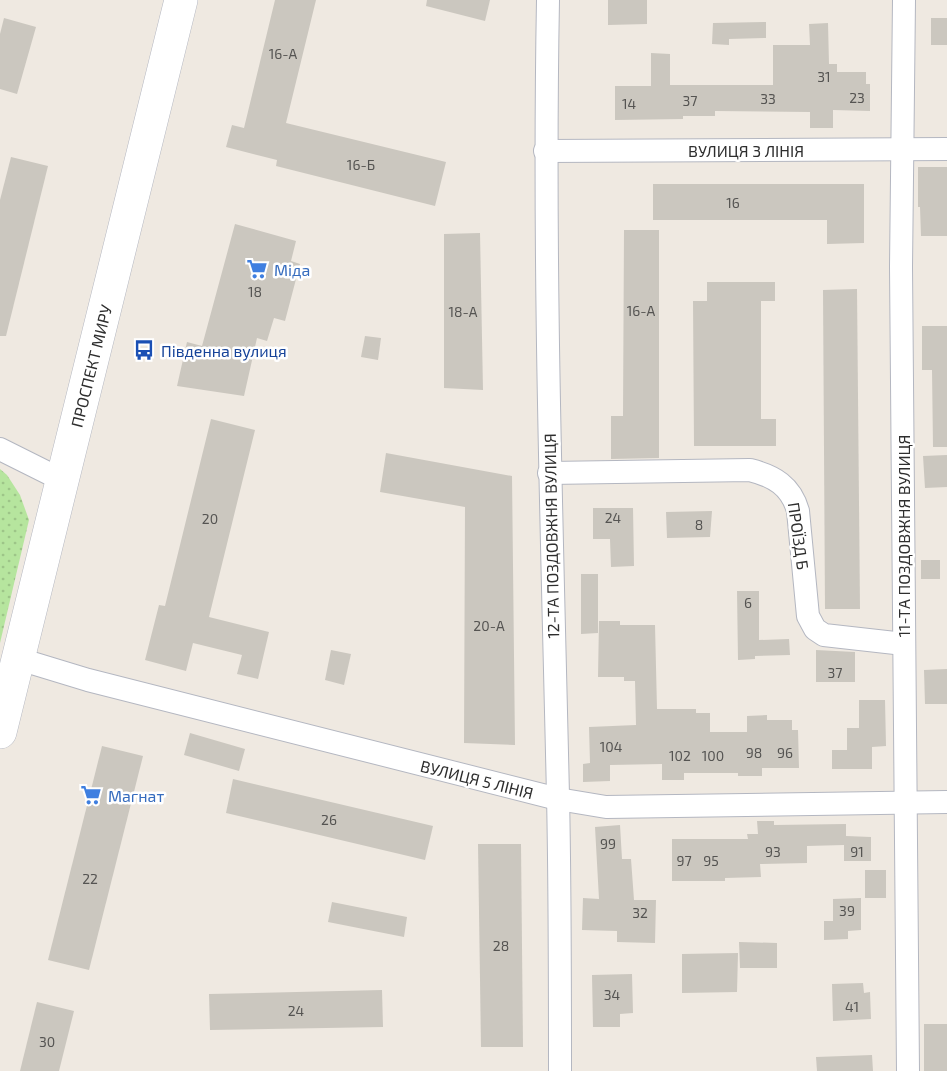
<svg xmlns="http://www.w3.org/2000/svg" width="947" height="1071" viewBox="0 0 947 1071" font-family="'Exo 2',sans-serif">
	<style>
		.grass { fill: url(#grass-dots) }
		.building { fill: #cbc7bf }
		.lines { fill: none; stroke-linecap: round; stroke-linejoin: round }
		.street-casing { stroke: #b4b7c1; stroke-width: 24 }
		.secondary-casing { stroke: #b4b7c1; stroke-width: 34 }
		.street { stroke: #fff; stroke-width: 22 }
		.secondary { stroke: #fff; stroke-width: 33 }
		.labels { text-anchor: middle; dominant-baseline: central; stroke-width: 5; stroke-linejoin: round; paint-order: stroke }
		.number-label { font-size: 14px; fill: #555452 }
		.street-label { font-size: 16px; fill: #2e2e2e; stroke: #fff }
		.shop-label { font-size: 16px; fill: #366cbe; stroke: #fff; text-anchor: start }
		.transit-label { font-size: 16px; fill: #164399; stroke: #fff; text-anchor: start }
	</style>
	<defs>
		<pattern id="grass-dots" width="8" height="8" patternUnits="userSpaceOnUse" patternTransform="scale(1.5)"><rect width="8" height="8" fill="#b6e59e"/><path d="M2 2h.1M6 6h.1" fill="none" stroke="#9dc588" stroke-width="1.8" stroke-linecap="round"/></pattern>
	</defs>
	<rect width="100%" height="100%" fill="#efe9e1"/>
	<polygon class="grass" points="0,469 7,475 20,495 29,520 0,643"/>
	<g class="building">
		<polygon points="275,0 316,0 286,123 446,162 435,206 276,166 277,160 226,147 232,125 244,128"/>
		<polygon points="427,0 490,0 485,21 426,6"/>
		<polygon points="608,0 647,0 647,24 608,25"/>
		<polygon points="4,18 36,27 17,94 0,89 0,34"/>
		<rect x="931" y="18" width="16" height="27"/>
		<polygon points="766,22 766,38 729,39 729,45 712,44 713,23"/>
		<polygon points="828,23 829,64 837,64 837,72 866,72 866,84 870,84 870,111 833,110 833,128 810,128 810,112 715,111 715,116 683,116 683,119 615,120 615,86 651,86 651,53 670,54 670,85 773,85 773,45 810,45 809,24"/>
		<polygon points="11,157 48,166 6,336 0,336 0,200"/>
		<polygon points="918,167 947,167 947,236 921,236 920,207 918,207"/>
		<polygon points="653,184 864,184 864,243 827,244 827,220 653,220"/>
		<polygon points="235,224 296,241 291,261 300,264 285,321 274,318 267,341 257,338 244,396 177,386 187,342 202,346"/>
		<polygon points="624,230 659,230 659,458 611,459 611,416 623,416"/>
		<polygon points="480,233 483,390 444,388 444,234"/>
		<polygon points="707,282 775,282 775,301 761,301 761,419 776,419 776,446 694,446 693,301 707,301"/>
		<polygon points="857,289 860,609 825,609 823,290"/>
		<polygon points="922,326 947,326 947,447 933,447 932,370 922,370"/>
		<polygon points="365,336 381,338 378,360 361,357"/>
		<polygon points="211,419 255,430 209,617 269,632 258,679 237,674 242,655 193,643 186,671 145,660 159,605 165,606"/>
		<polygon points="386,453 512,476 515,745 464,743 465,507 380,492"/>
		<polygon points="947,455 947,487 925,488 923,456"/>
		<polygon points="593,508 633,508 634,566 611,567 610,539 593,539"/>
		<polygon points="712,511 710,537 667,538 666,512"/>
		<rect x="921" y="560" width="19" height="19"/>
		<polygon points="581,574 598,574 598,633 581,634"/>
		<polygon points="737,591 759,591 759,640 789,639 790,655 755,656 755,659 738,660"/>
		<polygon points="599,621 620,621 620,625 655,625 657,709 696,709 696,713 710,713 710,732 747,732 747,716 767,715 767,720 792,720 792,730 798,730 799,768 762,768 762,776 738,776 738,773 684,773 684,780 662,780 662,764 610,765 610,781 583,782 583,764 590,763 589,727 636,725 635,681 624,681 624,677 598,677"/>
		<polygon points="331,650 351,654 344,685 325,680"/>
		<polygon points="816,650 855,652 855,682 816,682"/>
		<polygon points="947,669 947,704 925,704 924,670"/>
		<polygon points="859,700 885,700 886,746 872,747 872,769 832,769 832,750 847,750 847,728 859,728"/>
		<polygon points="190,733 245,749 239,771 184,755"/>
		<polygon points="102,746 143,756 89,970 48,960"/>
		<polygon points="233,779 433,826 425,860 226,813"/>
		<polygon points="757,821 774,821 774,825 846,824 846,836 871,837 871,861 844,861 844,845 807,846 807,863 760,864 761,877 725,878 725,881 672,881 672,839 748,839 747,834 758,834"/>
		<polygon points="620,825 622,859 631,859 634,900 656,900 655,943 617,942 617,931 582,930 583,898 599,899 595,827"/>
		<polygon points="478,844 521,844 523,1047 481,1047"/>
		<rect x="865" y="870" width="21" height="28"/>
		<polygon points="861,898 861,930 848,931 848,939 824,940 824,921 833,921 833,899"/>
		<polygon points="332,902 407,917 404,937 328,922"/>
		<polygon points="739,942 777,943 777,968 740,968"/>
		<polygon points="738,953 737,992 682,993 682,954"/>
		<polygon points="632,974 633,1013 620,1014 620,1027 593,1027 592,975"/>
		<polygon points="863,983 864,993 870,992 871,1019 833,1021 832,984"/>
		<polygon points="382,990 383,1027 210,1030 209,994"/>
		<polygon points="37,1002 74,1011 59,1071 20,1071"/>
		<rect x="924" y="1024" width="23" height="47"/>
		<polygon points="872,1055 873,1071 817,1071 816,1057"/>
	</g>
	<g class="lines">
		<g class="street-casing">
			<g id="street">
				<path d="M 548,0 C 543,266 552,531 558,796 C 560,888 560,980 560,1071"/>
				<polyline points="904,0 901,267 908,1071"/>
				<polyline points="545,151 947,149"/>
				<polyline points="0,449 62,480"/>
				<path d="M 549,473 L 750,470 C 774,476 791,486 798,511 L 808,616 L 815,629 L 824,635 L 904,644"/>
				<polyline points="19,659 88,680 558,799 606,807 947,802"/>
			</g>
		</g>
		<g class="secondary-casing">
			<polyline id="secondary" points="0,732 181,0"/>
		</g>
		<use href="#street" class="street"/>
		<use href="#secondary" class="secondary"/>
	</g>
	<defs>
		<g id="supermarket-bare" transform="scale(1.62)"><path d="M-6-5.5h2.5l.6 2H6L4.5 2H-2.5L-4.4-4H-6ZM-1.5 3.2a1.3 1.3 0 1 0 .1 0ZM3 3.2a1.3 1.3 0 1 0 .1 0Z" fill="#3f7fe0" stroke="#fff" stroke-width="2.5" paint-order="stroke"/></g>
		<g id="bus-bare" transform="scale(1.62)"><path d="M-5-6H5V4H4V6H2V4H-2V6H-4V4H-5ZM-3.5-4V0h7V-4ZM-3.5 1.2v1.5H-2V1.2ZM2 1.2v1.5H3.5V1.2Z" fill="#1a4fb4" stroke="#fff" stroke-width="2.5" paint-order="stroke"/></g>
	</defs>
	<g fill-rule="evenodd">
		<use href="#supermarket-bare" x="257" y="269"/>
		<use href="#bus-bare" x="144" y="350"/>
		<use href="#supermarket-bare" x="91" y="795"/>
	</g>
	<g class="labels">
		<g class="number-label">
			<text x="283" y="53">16-А</text>
			<text x="824" y="76">31</text>
			<text x="857" y="97">23</text>
			<text x="768" y="98">33</text>
			<text x="690" y="100">37</text>
			<text x="629" y="103">14</text>
			<text x="361" y="164">16-Б</text>
			<text x="733" y="202">16</text>
			<text x="255" y="291">18</text>
			<text x="641" y="310">16-А</text>
			<text x="463" y="311">18-А</text>
			<text x="613" y="517">24</text>
			<text x="210" y="518">20</text>
			<text x="699" y="524">8</text>
			<text x="748" y="602">6</text>
			<text x="489" y="625">20-А</text>
			<text x="835" y="672">37</text>
			<text x="611" y="746">104</text>
			<text x="754" y="752">98</text>
			<text x="785" y="752">96</text>
			<text x="680" y="755">102</text>
			<text x="713" y="755">100</text>
			<text x="329" y="819">26</text>
			<text x="608" y="843">99</text>
			<text x="773" y="851">93</text>
			<text x="857" y="851">91</text>
			<text x="684" y="860">97</text>
			<text x="711" y="860">95</text>
			<text x="90" y="878">22</text>
			<text x="847" y="910">39</text>
			<text x="640" y="912">32</text>
			<text x="501" y="945">28</text>
			<text x="612" y="994">34</text>
			<text x="852" y="1006">41</text>
			<text x="296" y="1010">24</text>
			<text x="47" y="1041">30</text>
		</g>
		<g class="street-label">
			<text x="746" y="150">ВУЛИЦЯ 3 ЛІНІЯ</text>
			<text transform="translate(91 366) rotate(-76)">ПРОСПЕКТ МИРУ</text>
			<text transform="translate(551 536) rotate(-91)">12-ТА ПОЗДОВЖНЯ ВУЛИЦЯ</text>
			<text transform="translate(799 536) rotate(82)">ПРОЇЗД Б</text>
			<text transform="translate(903 536) rotate(-90)">11-ТА ПОЗДОВЖНЯ ВУЛИЦЯ</text>
			<text transform="translate(477 779) rotate(14)">ВУЛИЦЯ 5 ЛІНІЯ</text>
		</g>
		<g class="shop-label">
			<text x="274" y="269">Міда</text>
			<text x="108" y="795">Магнат</text>
		</g>
		<g class="transit-label">
			<text x="161" y="350">Південна вулиця</text>
		</g>
	</g>
</svg>
